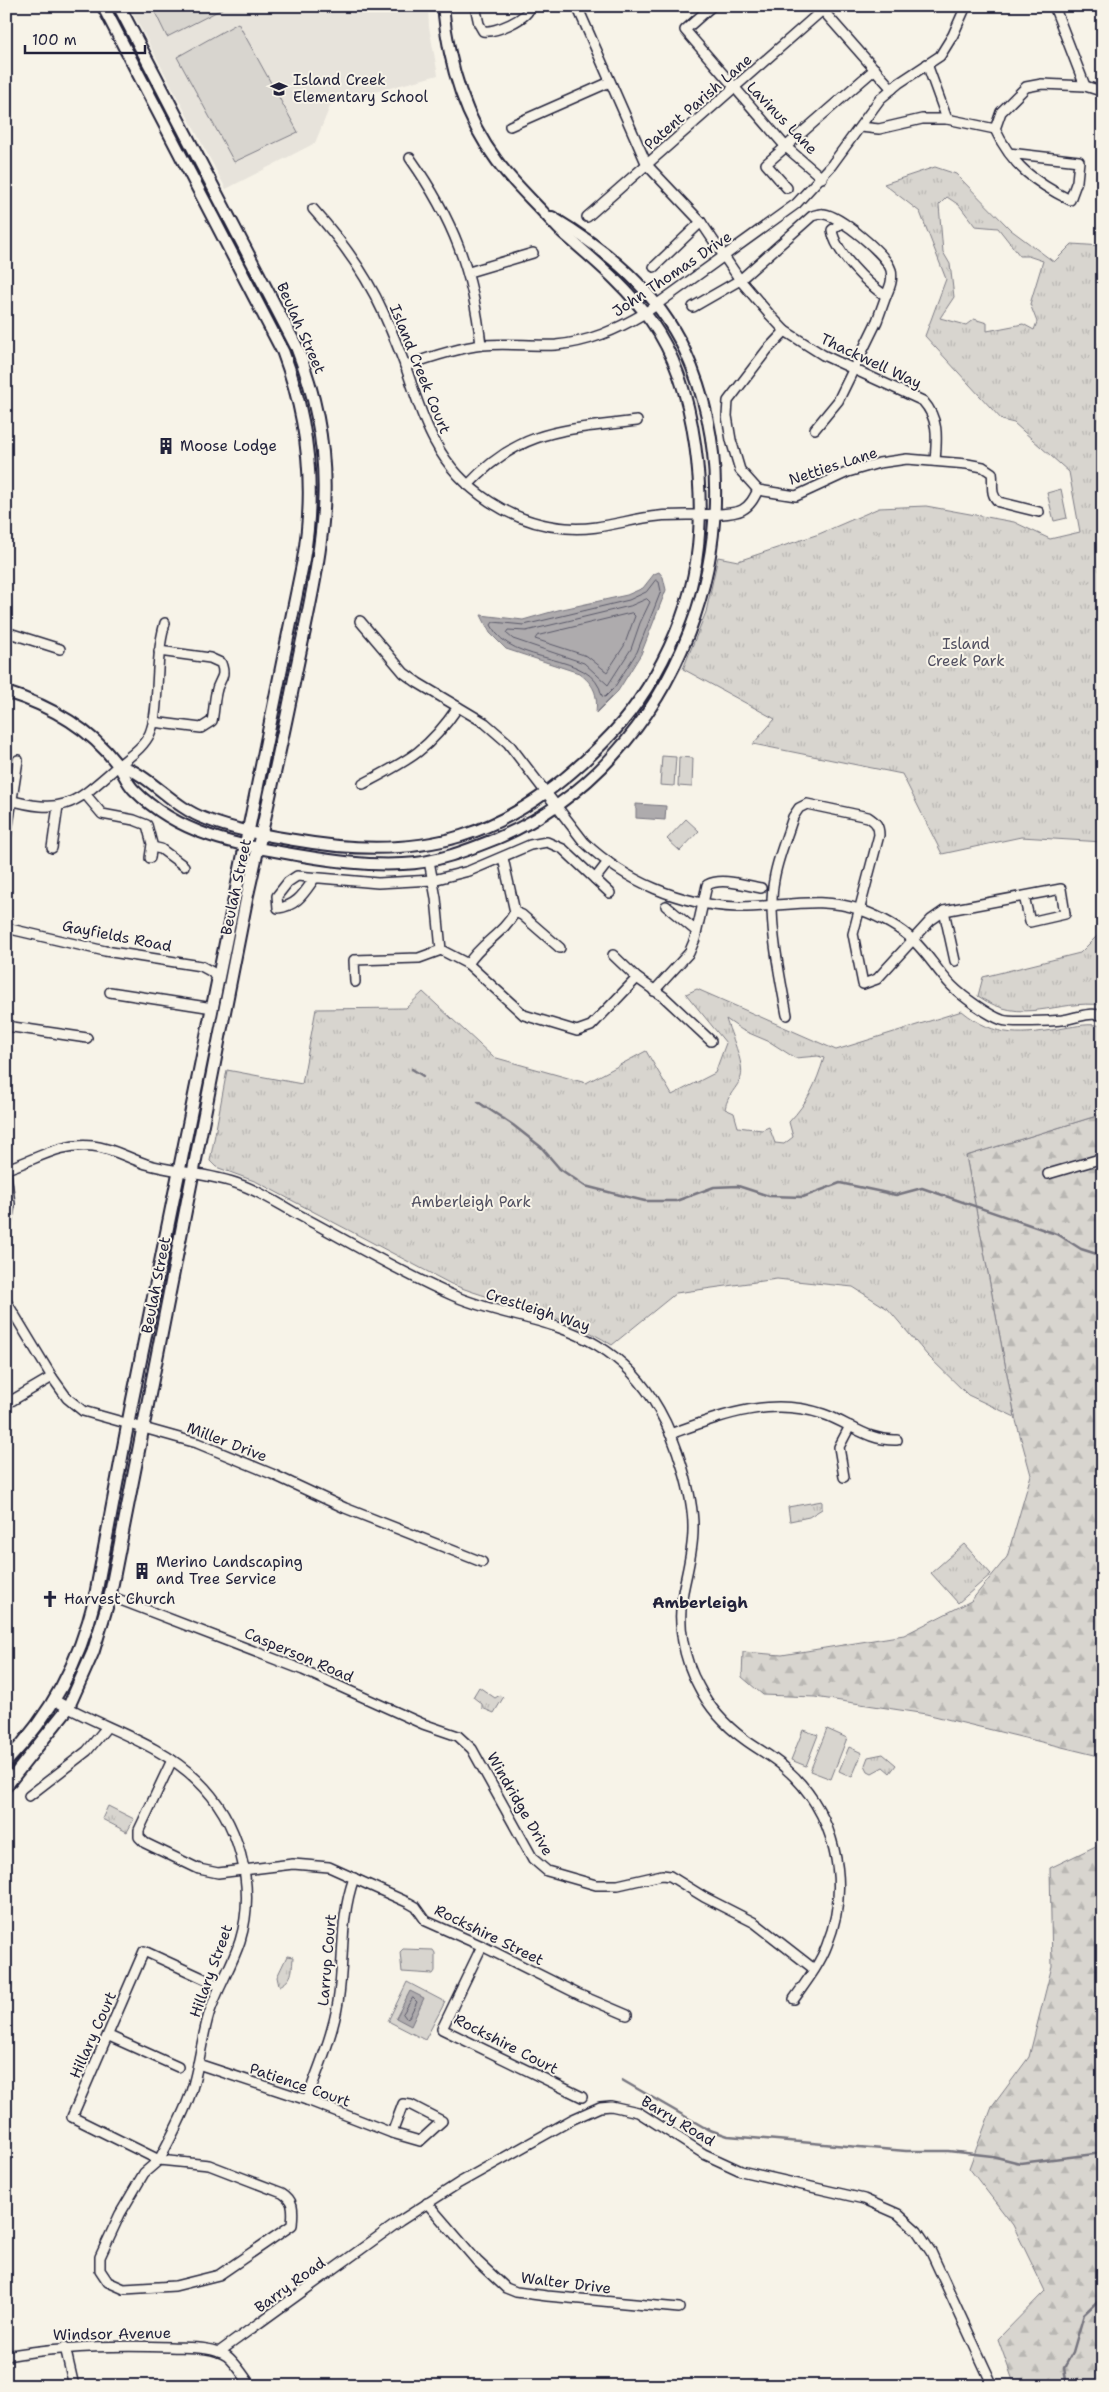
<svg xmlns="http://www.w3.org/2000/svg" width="1109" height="2392" viewBox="0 0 1109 2392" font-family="'Shantell Sans',sans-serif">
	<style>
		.built { fill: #e7e3db }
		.forest { fill: url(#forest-firs); stroke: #7d7c85 }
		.park { fill: url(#park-tufts); stroke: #7d7c85; fill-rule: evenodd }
		.garden { fill: #d8d5cf; stroke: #7d7c85 }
		.water { fill: #aeabad; stroke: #76747f }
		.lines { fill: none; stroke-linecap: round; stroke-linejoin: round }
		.shore { stroke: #5a5969; stroke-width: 1 }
		.stream { stroke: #76747f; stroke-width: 2.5 }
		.minor-casing { stroke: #22223b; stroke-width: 12 }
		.tertiary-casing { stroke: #22223b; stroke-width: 14 }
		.secondary-casing { stroke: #22223b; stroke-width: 15 }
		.minor { stroke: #f7f3e8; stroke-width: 9 }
		.tertiary { stroke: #f7f3e8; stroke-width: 10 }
		.secondary { stroke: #f7f3e8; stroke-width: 11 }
		.labels { text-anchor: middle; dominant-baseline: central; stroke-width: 4; stroke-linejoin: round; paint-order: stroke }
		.poi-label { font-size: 15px; fill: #22223b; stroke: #f7f3e8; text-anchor: start }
		.street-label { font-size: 15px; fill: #22223b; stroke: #f7f3e8 }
		.park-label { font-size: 15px; fill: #504f60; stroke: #f7f3e8 }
		.neighbourhood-label { font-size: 16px; font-weight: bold; fill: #22223b; stroke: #f7f3e8 }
	</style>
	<defs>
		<pattern id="forest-firs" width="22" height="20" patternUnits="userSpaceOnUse" patternTransform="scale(1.25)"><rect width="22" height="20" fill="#d8d5cf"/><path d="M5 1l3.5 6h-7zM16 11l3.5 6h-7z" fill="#b9b7b3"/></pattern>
		<pattern id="park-tufts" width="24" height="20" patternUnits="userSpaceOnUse" patternTransform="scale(1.25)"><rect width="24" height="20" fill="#d8d5cf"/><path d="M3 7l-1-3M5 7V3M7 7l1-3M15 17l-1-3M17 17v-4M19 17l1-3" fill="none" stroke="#b9b7b3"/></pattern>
	</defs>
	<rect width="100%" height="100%" fill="#f7f3e8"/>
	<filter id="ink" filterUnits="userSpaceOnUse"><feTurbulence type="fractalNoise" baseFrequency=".02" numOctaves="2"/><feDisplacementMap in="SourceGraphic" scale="10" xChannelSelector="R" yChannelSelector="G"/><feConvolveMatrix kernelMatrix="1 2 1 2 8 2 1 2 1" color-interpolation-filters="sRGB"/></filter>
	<g filter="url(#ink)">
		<polygon class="built" points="129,6 428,6 429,27 438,75 331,104 315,143 226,189"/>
		<g class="forest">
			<polygon points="1103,1114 1103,1757 926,1714 815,1697 763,1695 742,1677 743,1652 782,1655 904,1635 971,1601 1007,1557 1031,1475 1015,1417 966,1156"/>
			<polygon points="1103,1833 1103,2374 1095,2386 1015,2386 998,2339 1045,2291 1013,2225 969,2168 992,2107 1029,2057 1052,1966 1050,1868 1100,1844"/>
		</g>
		<g class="park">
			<path d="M 935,167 L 956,174 L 1011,230 L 1054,262 L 1072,244 L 1102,246 L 1103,245 L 1103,842 L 1021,837 L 942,854 L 902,774 L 753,744 L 775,719 L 683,669 L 706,612 L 718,557 L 738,561 L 819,534 L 879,508 L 926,506 L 1014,522 L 1050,539 L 1080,532 L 1069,472 L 1014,423 L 1002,420 L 925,336 L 946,279 L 920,212 L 884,184 ZM 947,197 L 959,205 L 975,226 L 998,228 L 1020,256 L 1028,256 L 1043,261 L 1030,304 L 1037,322 L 1034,330 L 1023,324 L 987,331 L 987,323 L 974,319 L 966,325 L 940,318 L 954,297 L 950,264 L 943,252 L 939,205 Z"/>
			<path d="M 1103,930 L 1103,1005 C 1055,999 1023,1027 978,996 L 983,977 L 1080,953 Z"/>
			<path d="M 697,989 L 836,1050 L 962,1011 C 996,1039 1023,1035 1064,1028 C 1077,1026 1089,1023 1103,1026 L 1103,1114 L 966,1156 L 1015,1417 L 968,1395 L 927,1355 L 888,1309 L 853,1287 L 777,1279 L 676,1293 L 612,1345 C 563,1313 504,1305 451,1284 L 257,1182 L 216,1167 L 210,1161 L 227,1070 L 302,1084 L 316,1009 L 406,1008 L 423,992 L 493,1057 L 586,1083 L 646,1051 L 672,1095 L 715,1073 L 726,1043 L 686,994 ZM 726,1019 L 742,1030 L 770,1042 L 795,1058 L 818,1056 L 824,1058 C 816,1084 808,1102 789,1122 L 793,1137 L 784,1144 L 775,1143 L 769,1127 L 762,1130 L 738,1127 L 734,1113 L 725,1109 C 728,1093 737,1089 741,1077 C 745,1064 730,1033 726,1019 Z"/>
			<polygon points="822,1501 822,1509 809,1517 790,1521 788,1507"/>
			<polygon points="964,1544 991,1574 958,1603 931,1573"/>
			<polygon points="479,1687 495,1698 500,1695 503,1698 494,1713 482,1708 482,1704 473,1697"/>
			<polygon points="883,1754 896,1765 890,1773 883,1767 872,1773 868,1771 865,1765 868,1757"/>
			<polygon points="108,1806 134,1819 127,1832 102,1819"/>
			<path d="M 287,1956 L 293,1957 C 292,1971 293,1980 279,1986 L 277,1977 Z"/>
		</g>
		<g class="garden">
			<polygon points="152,6 224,6 222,9 167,37"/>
			<polygon points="238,23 298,132 234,162 177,57"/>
			<polygon points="1061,489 1067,518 1054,521 1047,493"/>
			<polygon points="662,756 676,757 674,786 660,785"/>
			<polygon points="679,757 693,758 692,787 678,786"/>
			<polygon points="686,819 699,831 680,851 667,839"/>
			<polygon points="827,1729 847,1738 831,1779 810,1771"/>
			<polygon points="803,1730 818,1735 806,1766 791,1760"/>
			<polygon points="849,1747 862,1753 852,1777 839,1771"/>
			<polygon points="403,1949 433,1950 435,1953 435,1971 433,1974 402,1972 400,1952"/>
			<polygon points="407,1982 445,2002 425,2040 388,2021"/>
		</g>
		<g class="water">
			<path d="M 659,572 L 663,577 L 666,590 L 641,654 L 618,691 L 596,713 C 598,693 594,685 579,673 L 506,649 L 490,633 L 481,615 L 523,620 L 558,610 L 627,595 L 643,588 L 654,574 Z"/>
			<polygon points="636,804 666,806 665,820 636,818"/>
			<polygon points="410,1991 424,1998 411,2026 396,2018"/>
		</g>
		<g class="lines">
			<g class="shore">
				<path d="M 656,580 L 659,582 L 661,591 L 637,652 L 614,688 L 605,697 L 602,696 C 593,649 511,668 491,625 L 493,622 L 524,625 L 629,600 L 646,592 Z"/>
				<polygon points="647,599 650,602 640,623 631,649 608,685 584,663 513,639 506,633 508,630 526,631 630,606"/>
				<polygon points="632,613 635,616 624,646 607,672 587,656 535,639 537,636"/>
				<polygon points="413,1998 417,2002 409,2017 406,2018 403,2014"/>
			</g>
			<g class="stream">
				<polyline points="412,1069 423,1076"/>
				<polyline points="478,1102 513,1125 541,1147 560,1169 585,1186 624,1196 645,1201 676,1201 714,1187 738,1186 769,1196 803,1197 840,1183 896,1195 922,1188 1059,1235 1081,1249 1103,1256"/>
				<polyline points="622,2080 707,2129 728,2136 906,2151 948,2151 992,2156 1020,2163 1103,2153"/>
				<polyline points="1067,2386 1064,2368 1073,2352 1084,2314 1101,2298 1103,2292"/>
			</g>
			<g class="minor-casing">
				<g id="minor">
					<path d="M 475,6 L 479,24 L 483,31 C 494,33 529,19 530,6"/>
					<path d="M 577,6 L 647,165 L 701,222 L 740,280 L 770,315 L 785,331 L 823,355 L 923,401 C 939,419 937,437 935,461"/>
					<polyline points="712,6 685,30 786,147 822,178"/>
					<polyline points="819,6 892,89"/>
					<polyline points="1054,6 1085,86"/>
					<polyline points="927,64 947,119 995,129"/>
					<polyline points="1103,84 1103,101"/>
					<polyline points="510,126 610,82"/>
					<polyline points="860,127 879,129 922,119 947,119"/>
					<path d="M 995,129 C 1012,166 1036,183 1070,200 L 1077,181 L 1079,161 L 1009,153"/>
					<polyline points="995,129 1001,112 1026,87 1042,84 1085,86 1101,91"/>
					<path d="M 410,158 C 453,219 473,271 481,345"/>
					<polyline points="787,188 766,164 875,69"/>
					<path d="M 313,209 C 341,240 366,274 383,312 C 391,330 399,349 406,368 C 415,393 422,419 435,442 C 460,490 512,524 566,528 C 599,531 627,519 659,516 C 678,514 729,517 742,510 C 750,506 754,498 758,490"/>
					<polyline points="587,217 827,6"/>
					<polyline points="654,267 701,222"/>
					<polyline points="469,272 533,253"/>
					<path d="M 693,307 L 740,280 L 812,216 C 816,215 820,213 824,214 C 840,216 886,254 891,270 C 893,280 890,287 886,296"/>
					<path d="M 785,331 L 767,350 L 728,401 L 727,416 L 731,440 L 740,470 L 758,490 L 796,496 L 848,472 L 879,463 L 907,459 L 967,464 L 983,467 L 992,473 C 994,484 989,494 999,502 L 1039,512"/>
					<path d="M 405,366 C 430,357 457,348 483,345 C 507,343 532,346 556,345 C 589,342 616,330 645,313 L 796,204 L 831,166 L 880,99 L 899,83 L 940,56 L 953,35 L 966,6"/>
					<path d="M 815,429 L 838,401 L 877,321 L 886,296 C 867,284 835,252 832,230 L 841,223"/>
					<path d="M 468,485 C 521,428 565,430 637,421"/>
					<path d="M 360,621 L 404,673 L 418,683 L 485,723 L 508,743 L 584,842 C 625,881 680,905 737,907 C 780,908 819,895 861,910 C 880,917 898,926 913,940 C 928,954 938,972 952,986 C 963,997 988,1015 1002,1020 C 1009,1023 1053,1021 1062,1020 C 1076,1018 1090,1011 1103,1016"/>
					<polyline points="6,632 60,649"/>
					<path d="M 153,722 L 201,728 L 212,721 C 214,712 214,702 216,693 C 218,679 227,679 221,663 L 210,658 L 159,651"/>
					<path d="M 363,784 C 409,760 428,751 458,707"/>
					<polyline points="86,795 102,814 134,820 147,825 152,844 150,858"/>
					<path d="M 6,799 C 66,816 75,803 118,766 C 130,756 144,747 150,733 C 156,719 156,703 157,688 C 158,666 159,644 165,623"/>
					<polyline points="6,838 18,760"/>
					<polyline points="152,847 161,849 184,866"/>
					<polyline points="52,848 58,806"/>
					<polyline points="429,861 436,898 441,950"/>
					<path d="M 314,879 C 304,893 297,906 278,908 L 277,896 L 288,882 L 297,876 L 378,883 L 433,880 L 469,871 L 530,845 L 547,842 L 563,849 L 610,893"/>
					<polyline points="595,879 608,862"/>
					<polyline points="666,906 696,931"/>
					<polyline points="944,911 955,961"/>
					<polyline points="515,912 522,915 560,948"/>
					<polyline points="6,928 105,951 201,966 212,972 218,981"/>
					<polyline points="441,950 468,964 524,1015 577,1031 591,1026 637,978"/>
					<polyline points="613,955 637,978 664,997 711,1041"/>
					<path d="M 468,964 C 481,943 503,934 515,912 L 503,858"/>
					<polyline points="355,982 354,960 419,958 441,950"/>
					<path d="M 654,991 L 689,953 L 695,939 L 707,885 C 722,877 744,885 761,888"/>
					<polyline points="110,992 213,1008"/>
					<path d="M 787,1015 C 780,977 767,917 774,880 C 777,859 787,837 793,817 L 799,808 L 807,804 L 868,817 C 876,822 879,826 879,835 L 853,934 L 863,984 L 877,979 L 931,920 L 944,911 L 1061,889 L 1065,914 L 1030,922 L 1024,896"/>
					<polyline points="6,1026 87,1038"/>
					<path d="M 6,1169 C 36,1160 60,1142 93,1146 C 112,1148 128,1158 146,1164 C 177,1173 210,1173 241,1185 C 261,1192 279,1204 297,1214 C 348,1241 399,1272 452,1295 C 499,1316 553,1318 597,1345 C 624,1361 644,1383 659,1410 C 676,1440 694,1496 693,1530 C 693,1551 687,1571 683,1592 C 677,1623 683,1659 699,1687 C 709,1707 725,1725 744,1739 C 757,1749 772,1756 784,1767 C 835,1811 852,1883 827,1945 C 820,1964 806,1982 794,1999"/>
					<polyline points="6,1173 10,1204 6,1230"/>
					<polyline points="1048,1174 1103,1158"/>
					<polyline points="6,1301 52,1377 67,1398 83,1411 197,1443 272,1474 345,1508 482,1562"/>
					<polyline points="6,1404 52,1377"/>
					<path d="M 670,1434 C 720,1416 769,1396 823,1414 C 850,1423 867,1441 897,1440"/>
					<polyline points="844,1477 839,1447 850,1426"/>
					<polyline points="110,1596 303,1670 423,1724 458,1736 472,1749 533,1859 547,1871 596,1885 618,1885 662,1875 670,1876 704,1897 755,1923 814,1969"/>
					<path d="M 56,1701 C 102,1728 158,1742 197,1780 C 239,1820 257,1885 240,1941 C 232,1966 217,1989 209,2014 C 201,2041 199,2069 190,2095 C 182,2118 170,2139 159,2160 L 72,2117 L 144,1951 L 220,1986"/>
					<polyline points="172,1760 139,1830 139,1837 145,1843 199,1869 218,1873 293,1864 329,1867 409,1903 416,1907 426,1921 482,1946 580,1995 627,2015"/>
					<polyline points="29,1796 87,1751 107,1727"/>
					<polyline points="482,1946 442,2029 582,2097"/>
					<polyline points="109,2036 178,2067"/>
					<polyline points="198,2064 307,2100 392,2133"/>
					<path d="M 307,2100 C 318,2069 333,2035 338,2002 C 345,1958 339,1920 354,1878"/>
					<polygon points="403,2104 411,2105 442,2121 420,2141 392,2133"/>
					<path d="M 159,2160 L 209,2165 L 282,2193 C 295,2201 293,2211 292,2225 L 219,2275 L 175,2286 L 124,2289 L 108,2282 L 100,2270 L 100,2257 L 120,2214 L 144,2173 Z"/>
					<polyline points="427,2203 477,2261 506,2288 516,2292 547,2296 679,2308"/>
					<polyline points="6,2209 6,2215"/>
					<polyline points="65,2347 74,2386"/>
					<polyline points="219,2352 400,2221 459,2183 573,2119 600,2107 611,2106 638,2112 704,2154 741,2171 864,2199 898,2214 917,2231 931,2252 993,2386"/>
					<path d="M 6,2356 C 61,2346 115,2345 170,2347 C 188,2348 212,2346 227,2356 C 236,2363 244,2376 251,2386"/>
				</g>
			</g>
			<g class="tertiary-casing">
				<g id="tertiary">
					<path d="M 6,692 C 48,705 89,728 116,763 C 123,771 126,782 134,790 C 179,835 237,845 297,855 C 333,861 367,866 403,864 C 436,863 468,850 498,838 C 677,762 766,528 685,351 C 657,291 607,250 552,217"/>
					<path d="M 119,765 C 151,775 172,807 206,819 C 234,830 265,835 294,840 C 423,863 509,838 602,744 C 656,691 695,609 699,534 C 701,504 699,473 695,444 C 689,401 676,356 651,321 C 626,286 595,261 563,233 C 556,227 550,219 544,213 C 528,196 511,180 497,161 C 464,117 448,61 443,6"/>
				</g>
			</g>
			<g class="secondary-casing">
				<g id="secondary">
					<path d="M 6,1762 C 52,1714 79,1663 95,1598 L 132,1402 L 303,562 C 316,490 309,421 283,352 L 103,6"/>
					<path d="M 6,1786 L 68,1708 L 93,1652 L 110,1596 L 247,897 C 264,822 281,747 296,671 C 321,550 344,468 297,348 L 119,6"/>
				</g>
			</g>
			<use href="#minor" class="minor"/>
			<use href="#tertiary" class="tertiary"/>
			<use href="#secondary" class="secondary"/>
		</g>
	</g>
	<defs>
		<g id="school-bare" transform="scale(1.35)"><path d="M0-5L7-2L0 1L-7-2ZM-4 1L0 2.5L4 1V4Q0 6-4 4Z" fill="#22223b" stroke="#f7f3e8" stroke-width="2.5" paint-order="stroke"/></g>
		<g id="building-bare" transform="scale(1.35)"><path d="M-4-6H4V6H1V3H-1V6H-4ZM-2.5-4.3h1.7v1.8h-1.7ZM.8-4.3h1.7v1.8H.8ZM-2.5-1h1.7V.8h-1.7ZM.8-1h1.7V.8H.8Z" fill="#22223b" stroke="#f7f3e8" stroke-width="2.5" paint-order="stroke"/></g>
		<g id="church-bare" transform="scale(1.35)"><path d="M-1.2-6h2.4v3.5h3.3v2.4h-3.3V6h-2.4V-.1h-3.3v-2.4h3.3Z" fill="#22223b" stroke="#f7f3e8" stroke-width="2.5" paint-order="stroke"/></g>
	</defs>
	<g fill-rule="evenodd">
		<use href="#school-bare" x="279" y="89"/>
		<use href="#building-bare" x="166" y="446"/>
		<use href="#building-bare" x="142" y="1571"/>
		<use href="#church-bare" x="50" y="1599"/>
	</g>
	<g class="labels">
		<g class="poi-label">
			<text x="293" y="80">Island Creek<tspan x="293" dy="17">Elementary School</tspan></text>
			<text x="180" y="446">Moose Lodge</text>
			<text x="156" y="1562">Merino Landscaping<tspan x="156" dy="17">and Tree Service</tspan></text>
			<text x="64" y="1599">Harvest Church</text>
		</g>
		<g class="street-label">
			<text transform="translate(698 102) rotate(-41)">Patent Parish Lane</text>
			<text transform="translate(782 118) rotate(46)">Lavinus Lane</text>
			<text transform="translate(672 274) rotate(-34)">John Thomas Drive</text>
			<text transform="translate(301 328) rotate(66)">Beulah Street</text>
			<text transform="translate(871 361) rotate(25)">Thackwell Way</text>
			<text transform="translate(420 369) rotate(68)">Island Creek Court</text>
			<text transform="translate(833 466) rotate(-18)">Netties Lane</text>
			<text transform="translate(236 887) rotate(-78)">Beulah Street</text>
			<text transform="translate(117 936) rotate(11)">Gayfields Road</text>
			<text transform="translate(156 1285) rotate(-79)">Beulah Street</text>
			<text transform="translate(538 1310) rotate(18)">Crestleigh Way</text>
			<text transform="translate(227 1442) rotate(21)">Miller Drive</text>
			<text transform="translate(299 1655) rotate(23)">Casperson Road</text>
			<text transform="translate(520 1804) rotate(60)">Windridge Drive</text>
			<text transform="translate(489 1935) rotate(26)">Rockshire Street</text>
			<text transform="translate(327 1960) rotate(-85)">Larrup Court</text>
			<text transform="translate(211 1971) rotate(-70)">Hillary Street</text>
			<text transform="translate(93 2035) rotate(-66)">Hillary Court</text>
			<text transform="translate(506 2044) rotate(27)">Rockshire Court</text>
			<text transform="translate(300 2085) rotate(19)">Patience Court</text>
			<text transform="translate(678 2121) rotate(31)">Barry Road</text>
			<text transform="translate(566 2283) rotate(7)">Walter Drive</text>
			<text transform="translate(290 2285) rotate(-36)">Barry Road</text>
			<text transform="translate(112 2334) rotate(-1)">Windsor Avenue</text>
		</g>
		<g class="park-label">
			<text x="966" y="644">Island<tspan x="966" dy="17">Creek Park</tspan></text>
			<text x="471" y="1202">Amberleigh Park</text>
		</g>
		<g class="neighbourhood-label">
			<text x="700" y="1602">Amberleigh</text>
		</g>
	</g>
	<rect width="1109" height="2392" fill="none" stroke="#f7f3e8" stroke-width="25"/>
	<rect x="12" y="12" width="1084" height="2367" fill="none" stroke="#22223b" stroke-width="2" filter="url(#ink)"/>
	<path d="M25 45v8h120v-8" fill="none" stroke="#22223b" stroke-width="2.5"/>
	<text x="32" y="45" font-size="15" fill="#22223b" stroke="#f7f3e8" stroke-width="4" paint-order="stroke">100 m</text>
</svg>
